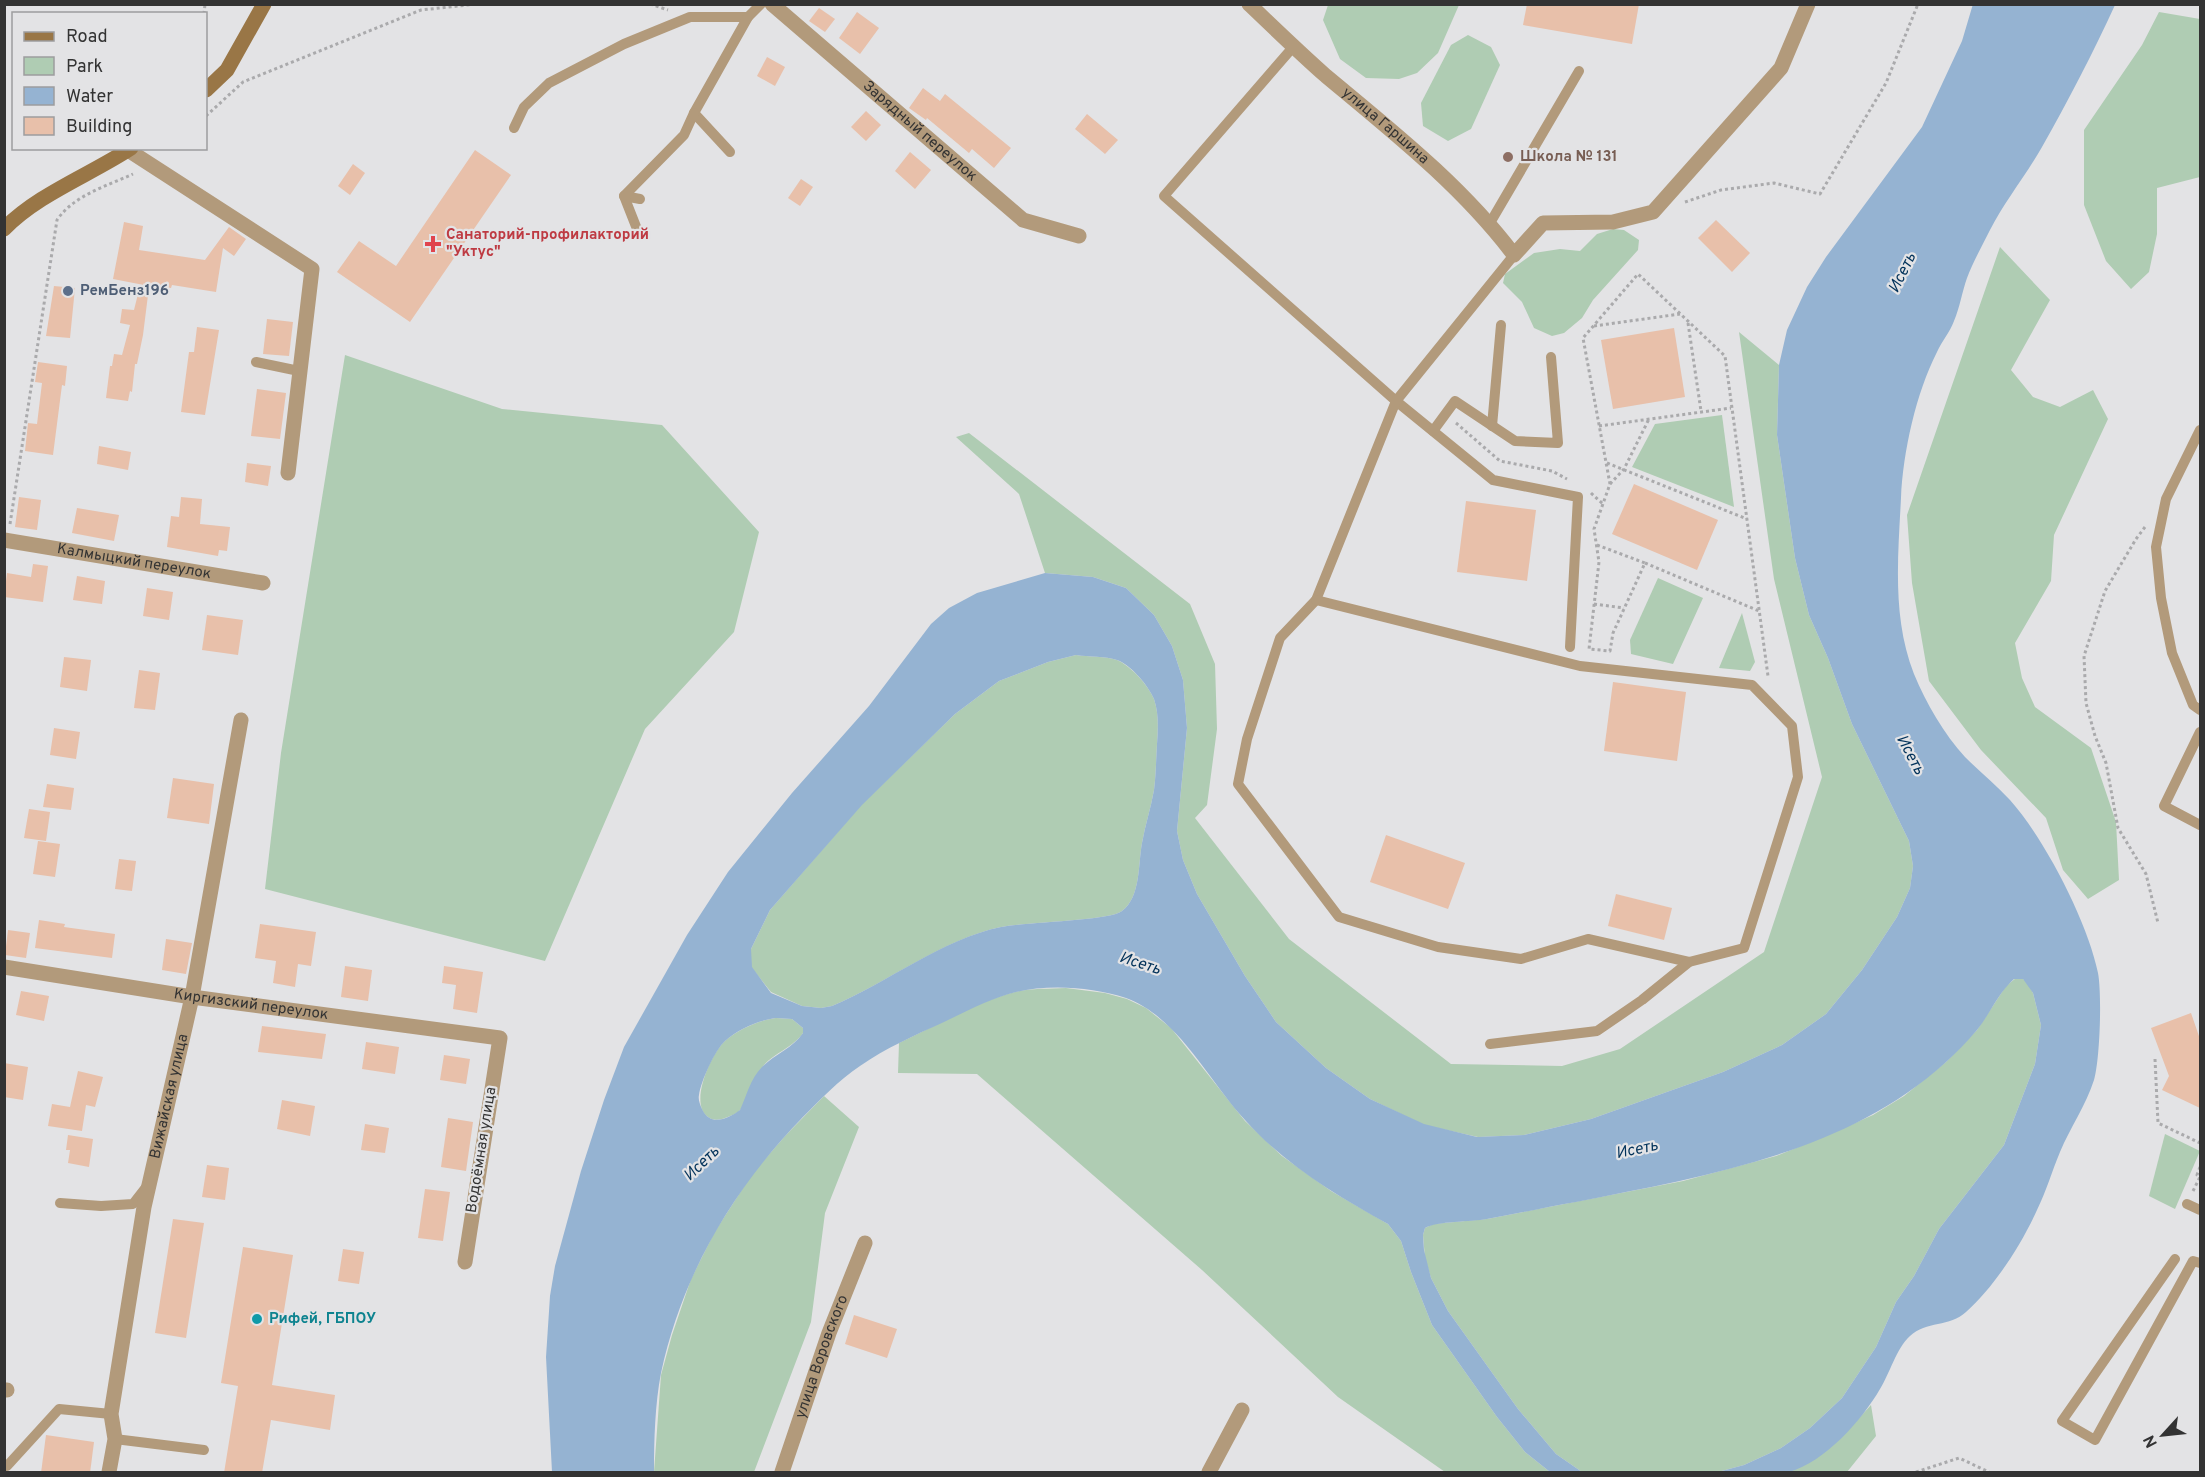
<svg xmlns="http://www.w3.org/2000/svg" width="2205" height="1477" viewBox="0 0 2205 1477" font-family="Overpass,sans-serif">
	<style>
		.green { fill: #afccb3 }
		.water { fill: #95b3d2; fill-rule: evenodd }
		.building { fill: #e8c0aa }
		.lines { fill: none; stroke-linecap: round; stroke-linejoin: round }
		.path { stroke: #aaaaac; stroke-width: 3; stroke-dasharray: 3 3; stroke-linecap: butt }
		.lane { stroke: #b29a7b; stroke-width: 10 }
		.street { stroke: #b29a7b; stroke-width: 15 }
		.secondary { stroke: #997646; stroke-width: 15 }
		.education-dot { fill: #8d6e63; stroke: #e3e3e5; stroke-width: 2 }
		.health-dot { fill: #e0444e; stroke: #e3e3e5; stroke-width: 2 }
		.service-dot { fill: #5c6f8a; stroke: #e3e3e5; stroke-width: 2 }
		.culture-dot { fill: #0f9aa8; stroke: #e3e3e5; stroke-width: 2 }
		.labels { text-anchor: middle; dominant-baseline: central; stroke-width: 4.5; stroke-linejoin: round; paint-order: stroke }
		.street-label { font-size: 15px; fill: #333; stroke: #e3e3e5 }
		.education-label { font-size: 15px; font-weight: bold; fill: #785e54; stroke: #e3e3e5; text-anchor: start }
		.health-label { font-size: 15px; font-weight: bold; fill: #be3a42; stroke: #e3e3e5; text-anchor: start }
		.service-label { font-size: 15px; font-weight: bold; fill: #4e5e75; stroke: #e3e3e5; text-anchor: start }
		.culture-label { font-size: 15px; font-weight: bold; fill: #0d838f; stroke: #e3e3e5; text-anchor: start }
		.water-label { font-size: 16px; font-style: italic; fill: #02325a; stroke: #e3e3e5 }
	</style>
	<rect width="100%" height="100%" fill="#e3e3e5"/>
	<g class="green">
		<polygon points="1328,5 1328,4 1459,5 1438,53 1417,73 1399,79 1366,78 1340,59 1323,20"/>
		<polygon points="2159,12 2200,19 2200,177 2157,188 2157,234 2149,272 2131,289 2106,261 2084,205 2084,130 2142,45"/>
		<polygon points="1468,35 1491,47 1500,65 1471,129 1448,141 1423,126 1421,103 1451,45"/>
		<polygon points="1613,229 1624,230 1639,240 1638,250 1593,300 1582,318 1564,333 1552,336 1534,328 1522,302 1503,283 1505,274 1534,253 1560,249 1580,251 1597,234"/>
		<polygon points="2000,247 2050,300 2011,370 2033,397 2060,407 2093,390 2108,419 2054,535 2051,581 2015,643 2022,678 2035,707 2091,748 2116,822 2119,880 2088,899 2063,870 2046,818 1981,750 1929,681 1912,583 1907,515"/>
		<polygon points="1739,332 1779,365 1777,435 1795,558 1809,615 1828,658 1852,724 1909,841 1913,866 1910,888 1897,917 1862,970 1826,1014 1782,1045 1723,1072 1591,1119 1524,1135 1478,1137 1424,1125 1370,1099 1326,1068 1276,1022 1245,976 1197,894 1183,860 1177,831 1187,728 1183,680 1172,646 1154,615 1126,588 1093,577 1045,573 1019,494 956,437 969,433 1190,604 1215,664 1217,729 1207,805 1195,818 1289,939 1451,1064 1562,1066 1620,1049 1764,952 1822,777 1774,579"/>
		<polygon points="345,355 502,409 662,425 759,532 734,632 645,729 545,961 265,889 281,753"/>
		<polygon points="1722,415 1734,507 1632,467 1655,424"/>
		<polygon points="1658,578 1703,598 1673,664 1631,654 1630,640"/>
		<polygon points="1742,613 1755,662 1750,671 1719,668"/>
		<path d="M 1076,655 C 1089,657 1105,656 1117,660 C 1131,666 1148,685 1154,699 C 1159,714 1158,729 1157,744 C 1156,759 1156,775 1154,790 C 1151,808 1145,825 1142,843 C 1138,864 1141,897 1122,911 C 1109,921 1025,922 1001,927 C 943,939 887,983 832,1006 L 821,1008 L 802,1006 L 771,992 L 751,967 L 751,949 L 770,910 L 861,805 L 955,714 L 999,681 L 1048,662 Z"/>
		<polygon points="2016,978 2023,979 2027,982 2033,993 2041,1025 2035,1064 2004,1145 1939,1229 1914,1276 1896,1302 1876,1347 1842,1398 1810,1428 1781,1448 1744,1465 1718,1472 1582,1472 1556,1454 1518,1409 1448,1311 1431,1278 1425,1258 1423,1235 1425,1228 1433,1224 1487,1219 1683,1181 1776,1156 1823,1137 1873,1115 1904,1096 1946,1062 1977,1030 2006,986"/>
		<path d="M 1066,988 L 1105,993 L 1127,999 L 1146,1008 L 1171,1028 L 1245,1121 L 1282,1156 L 1331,1191 L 1388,1224 L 1401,1241 L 1411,1272 L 1432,1325 L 1497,1417 L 1525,1452 L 1550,1472 L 1445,1472 L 1338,1397 L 1202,1270 L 977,1074 L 898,1073 L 899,1043 C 936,1026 975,1002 1015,992 C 1031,988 1049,989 1066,988 Z"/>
		<path d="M 776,1018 L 792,1019 L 803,1028 L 803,1033 C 793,1048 771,1054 762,1068 C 753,1081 750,1097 741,1109 C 737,1114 730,1116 725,1118 C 720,1120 713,1121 708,1117 C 688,1104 712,1051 726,1040 C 739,1029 760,1020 776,1018 Z"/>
		<polygon points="824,1096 859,1127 825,1213 811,1322 754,1472 654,1472 661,1375 672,1335 691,1279 714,1233 752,1174 786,1135"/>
		<polygon points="2165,1134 2200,1151 2175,1209 2149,1196"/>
		<polygon points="1871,1405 1876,1436 1847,1472 1788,1472 1813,1460 1850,1428"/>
	</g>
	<path class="water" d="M 1973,4 L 2115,5 C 2093,53 2068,101 2042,147 C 2026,175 2005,201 1990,230 C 1982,246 1973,262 1967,278 C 1962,292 1960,307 1954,321 C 1950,332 1942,341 1937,352 C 1916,393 1903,452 1901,498 C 1898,557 1892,618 1914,674 C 1926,703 1944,734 1965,757 C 1980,772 1996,785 2010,800 C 2045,839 2088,923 2098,973 C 2102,994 2100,1060 2094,1080 C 2086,1105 2070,1128 2060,1152 C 2052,1171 2046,1192 2037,1210 C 2021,1245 1995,1286 1966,1312 C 1950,1327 1926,1321 1910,1336 C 1896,1349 1890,1373 1880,1389 C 1862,1420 1825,1462 1789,1472 C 1774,1476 1735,1473 1718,1472 L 1744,1465 L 1781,1448 L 1810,1428 L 1842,1398 L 1876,1347 L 1896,1302 L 1914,1276 L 1939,1229 L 2004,1145 L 2035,1064 L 2041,1025 L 2033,993 L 2023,979 L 2014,979 C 1998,993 1990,1014 1977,1030 C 1967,1042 1956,1053 1945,1063 C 1844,1154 1705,1176 1576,1202 C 1546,1207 1517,1214 1487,1219 C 1471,1222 1437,1221 1425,1228 L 1423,1235 L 1424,1250 L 1431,1278 L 1448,1311 L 1518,1409 L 1556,1454 L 1582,1472 L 1550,1472 L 1525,1452 L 1497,1417 L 1432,1325 L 1411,1272 L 1401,1241 L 1388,1224 C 1337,1196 1284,1164 1245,1120 C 1209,1081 1178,1017 1126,998 C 1092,987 1050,984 1016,992 C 991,998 967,1011 944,1022 C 915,1035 886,1048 860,1066 C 839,1080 820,1100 802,1118 C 733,1189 682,1275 661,1373 C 655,1404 654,1440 654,1472 L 552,1472 L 546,1357 L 550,1296 L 555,1266 L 581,1171 L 604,1100 L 624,1047 L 687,935 L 728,872 L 792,793 L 869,706 L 931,624 L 949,608 L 977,593 L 1045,573 L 1093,577 L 1126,588 L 1154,615 L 1172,646 L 1183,680 L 1187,728 L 1177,831 L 1183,860 L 1197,894 L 1245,976 L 1276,1022 L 1326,1068 L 1370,1099 L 1424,1124 L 1477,1137 L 1524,1135 L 1591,1119 L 1723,1072 L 1782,1045 L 1826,1014 L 1862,970 L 1897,917 L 1910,888 L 1913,866 L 1909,841 L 1852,724 L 1828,658 L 1809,615 L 1795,558 L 1777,435 L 1779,365 L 1787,330 L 1807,287 L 1826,257 L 1922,127 L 1962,41 ZM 1076,655 C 1089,657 1105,656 1117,660 C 1131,665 1148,685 1154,699 C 1159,714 1158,729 1157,744 C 1156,759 1156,775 1154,790 C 1151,808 1145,825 1142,843 C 1138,864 1141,897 1122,911 C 1109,921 1025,922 1001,927 C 942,939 887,983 832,1006 L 821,1008 L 802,1006 L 771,993 L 752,967 L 751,949 L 770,910 L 862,805 L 955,714 L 999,681 L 1048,662 ZM 776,1018 L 792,1019 L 803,1028 L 803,1033 C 793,1048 775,1054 762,1067 C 750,1079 747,1095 740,1110 C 728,1119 710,1127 702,1109 C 700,1104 698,1100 699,1095 C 701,1081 715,1050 725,1041 C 738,1029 760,1020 776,1018 Z"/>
	<g class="building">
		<polygon points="1527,4 1639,4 1632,44 1523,25"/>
		<polygon points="819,8 835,19 825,32 809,21"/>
		<polygon points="857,12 879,28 860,54 839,38"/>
		<polygon points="767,57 785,67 775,86 757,76"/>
		<polygon points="923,88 940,101 945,94 1011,148 994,168 972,149 969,153 927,118 926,120 909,108"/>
		<polygon points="866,111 881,125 866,141 851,127"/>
		<polygon points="1087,114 1118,140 1105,154 1075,129"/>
		<polygon points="475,150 511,175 410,322 337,272 359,241 396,266"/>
		<polygon points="910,152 931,170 915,189 895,171"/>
		<polygon points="353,164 365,173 350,195 338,186"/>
		<polygon points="801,179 813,187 800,206 788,198"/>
		<polygon points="1716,220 1750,253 1732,272 1698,238"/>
		<polygon points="124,222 143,226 139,250 205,260 229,227 246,239 234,256 223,248 216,292 172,285 171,288 149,286 113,279"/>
		<polygon points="54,286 75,288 70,338 46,336"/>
		<polygon points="140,286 149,287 143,335 137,364 135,364 132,392 130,391 128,401 106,398 110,366 112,366 114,354 122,355 130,325 120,323 122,309 134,310"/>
		<polygon points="267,319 293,322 289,356 263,354"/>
		<polygon points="197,327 219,330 205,415 181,412 189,352 194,352"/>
		<polygon points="1674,328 1685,397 1613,409 1601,340"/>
		<polygon points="38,362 67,366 65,386 62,385 53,455 25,451 28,423 37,424 42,383 35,382"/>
		<polygon points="257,389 286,393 280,439 251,436"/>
		<polygon points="99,446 131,452 128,470 97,464"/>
		<polygon points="247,463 271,466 268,486 245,482"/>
		<polygon points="1634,484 1718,520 1697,570 1612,534"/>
		<polygon points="19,497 41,500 37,530 15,527"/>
		<polygon points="181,497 202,499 200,524 230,527 227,551 219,550 218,556 167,547 171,516 179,517"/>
		<polygon points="1466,501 1536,510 1527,581 1457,572"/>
		<polygon points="77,508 119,515 114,541 72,533"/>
		<polygon points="33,564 48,566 43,602 4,597 7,573 31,577"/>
		<polygon points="77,576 105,581 102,604 73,600"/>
		<polygon points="147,588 173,592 169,620 143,616"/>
		<polygon points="207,615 243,620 238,655 202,650"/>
		<polygon points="64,657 91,660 87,691 60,687"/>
		<polygon points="139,670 160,673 155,710 134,708"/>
		<polygon points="1613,682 1686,692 1677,761 1604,751"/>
		<polygon points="54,728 80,732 76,759 50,755"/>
		<polygon points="173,778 214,784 209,824 167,818"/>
		<polygon points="47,784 74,788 71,810 43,807"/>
		<polygon points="29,809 50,812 46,841 24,838"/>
		<polygon points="1386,835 1465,863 1448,909 1370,882"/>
		<polygon points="38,841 60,844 55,877 33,874"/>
		<polygon points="119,859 136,861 132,891 115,889"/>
		<polygon points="1616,894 1672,908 1664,940 1608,926"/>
		<polygon points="39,920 65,924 64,927 115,934 112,958 35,948"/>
		<polygon points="260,924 316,932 311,966 298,964 295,987 273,983 276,961 255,958"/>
		<polygon points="8,930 30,933 26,958 5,955"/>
		<polygon points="166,939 192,943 186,974 162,970"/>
		<polygon points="345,966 372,970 368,1001 341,997"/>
		<polygon points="444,966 483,972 477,1013 453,1009 456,985 442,983"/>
		<polygon points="21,991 49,996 44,1021 16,1015"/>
		<polygon points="2191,1013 2200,1039 2200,1108 2162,1090 2169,1076 2151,1028"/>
		<polygon points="262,1026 326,1034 322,1059 258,1052"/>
		<polygon points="366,1042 399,1047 395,1074 362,1069"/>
		<polygon points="444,1055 470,1059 466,1084 440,1080"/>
		<polygon points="4,1063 28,1067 23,1100 4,1097"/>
		<polygon points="78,1071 103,1077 95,1107 86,1105 82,1131 48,1126 52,1104 70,1107"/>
		<polygon points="282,1100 315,1106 310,1136 277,1129"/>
		<polygon points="448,1118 473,1122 466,1171 441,1167"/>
		<polygon points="365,1124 389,1128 385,1153 361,1150"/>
		<polygon points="68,1135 93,1139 89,1167 68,1163 70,1150 66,1150"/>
		<polygon points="207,1165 229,1168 225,1200 202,1197"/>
		<polygon points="425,1189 450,1192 443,1241 418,1238"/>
		<polygon points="173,1219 204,1223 186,1338 155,1333"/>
		<polygon points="243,1247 293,1255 272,1385 335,1395 330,1430 271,1420 262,1473 224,1473 238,1386 221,1383"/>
		<polygon points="343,1249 364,1252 359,1284 338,1281"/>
		<polygon points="854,1315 897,1329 887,1358 845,1344"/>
		<polygon points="46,1435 94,1442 90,1473 41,1473"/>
	</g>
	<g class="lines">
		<g class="path">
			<polyline points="650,4 668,10"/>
			<polyline points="204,14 205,4"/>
			<polyline points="206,116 243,82 421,10 477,4"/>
			<polyline points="1685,202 1721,190 1774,183 1820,194 1886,83 1918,4"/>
			<polyline points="1688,323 1701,411"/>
			<polyline points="1594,326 1680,314"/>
			<polyline points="1456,423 1500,461 1552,471 1567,479"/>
			<polyline points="1599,426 1731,408"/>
			<polyline points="1607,463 1747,519"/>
			<polyline points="1610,484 1624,469 1649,419"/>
			<polyline points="1591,493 1603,504"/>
			<path d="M 10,524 L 57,220 C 74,195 107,186 133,174"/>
			<polyline points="2145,527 2136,539 2105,591 2084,656 2086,703 2095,736 2106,763 2118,828 2146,874 2158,923"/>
			<polyline points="1597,545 1645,563 1613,633 1610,651 1589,649 1599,562 1594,529 1610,484 1583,338 1638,274 1725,356 1768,676"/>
			<polyline points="1645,563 1759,611"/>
			<polyline points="1594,604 1624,608"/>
			<polyline points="2155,1059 2158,1123 2200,1143"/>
			<polyline points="2200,1167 2197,1175 2200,1177"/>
			<polyline points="2193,1191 2200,1177"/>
			<polyline points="1916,1472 1959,1458 1989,1472"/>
		</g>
		<g class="lane">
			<polyline points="1294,46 1164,196 1396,401 1493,480 1578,497 1570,647"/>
			<polyline points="514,128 524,107 549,83 624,44 690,17 748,17"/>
			<polyline points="730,152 694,113 748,17 761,4"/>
			<polyline points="624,196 640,199"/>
			<polyline points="1490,223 1579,71"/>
			<polyline points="637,229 624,196 684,135 694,113"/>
			<polyline points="1514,255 1396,401 1316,600 1280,638 1247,739 1238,784 1339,917 1438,947 1521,959 1588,939 1689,962"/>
			<polyline points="256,362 299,371"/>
			<polyline points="1492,426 1501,325"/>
			<polyline points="2200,430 2166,499 2156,547 2161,598 2172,653 2193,705 2200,710"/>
			<polyline points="1433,431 1455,401 1515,441 1558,443 1551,357"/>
			<polyline points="1316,600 1580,666 1752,685 1792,726 1798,777 1744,948 1689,962 1642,1000 1597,1031 1490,1044"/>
			<polyline points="2200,732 2164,806 2200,825"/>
			<polyline points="60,1203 101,1206 133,1204 147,1186"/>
			<polyline points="2187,1204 2200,1210"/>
			<polyline points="2175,1259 2062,1421 2095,1440 2193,1261 2200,1263"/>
			<polyline points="115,1439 204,1450"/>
			<polyline points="4,1466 7,1466 59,1409 111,1414"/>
		</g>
		<g class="street">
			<path id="s1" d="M 772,4 L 1023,220 L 1079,236"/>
			<path id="s2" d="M 1249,4 C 1274,28 1300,53 1326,76 C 1392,131 1462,186 1514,255 L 1543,223 L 1613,222 L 1653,212 L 1781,68 L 1808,4"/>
			<polyline points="128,150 312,269 288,473"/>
			<path id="s3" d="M 4,540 L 263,583"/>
			<path id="s4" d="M 4,967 L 192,997 L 500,1038 L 465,1262"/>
			<polyline points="4,1390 7,1390"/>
			<path id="s5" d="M 109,1472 L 115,1439 L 111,1414 L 144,1207 L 192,997 L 241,720"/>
			<path id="s6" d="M 782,1472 L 829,1333 L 865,1243"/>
			<polyline points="1209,1472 1242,1410"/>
		</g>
		<g class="secondary">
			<polyline points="206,90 227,70 264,4"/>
			<path d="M 4,229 C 38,194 90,175 131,148"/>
		</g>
	</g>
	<circle class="education-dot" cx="1508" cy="157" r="6"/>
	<path class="health-dot" d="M430 235h6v6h6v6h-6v6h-6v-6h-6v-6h6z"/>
	<circle class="service-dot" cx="68" cy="291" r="6"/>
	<circle class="culture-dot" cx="257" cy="1319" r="6"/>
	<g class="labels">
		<g class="street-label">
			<text stroke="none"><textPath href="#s2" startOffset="183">улица Гаршина</textPath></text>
			<text stroke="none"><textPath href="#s1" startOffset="195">Зарядный переулок</textPath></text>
			<text stroke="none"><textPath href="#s3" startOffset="132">Калмыцкий переулок</textPath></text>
			<text stroke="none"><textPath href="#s4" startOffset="250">Киргизский переулок</textPath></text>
			<text stroke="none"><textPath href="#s5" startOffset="382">Вижайская улица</textPath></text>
			<text transform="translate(482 1150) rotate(-81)">Водоёмная улица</text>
			<text stroke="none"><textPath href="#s6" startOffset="122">улица Воровского</textPath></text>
		</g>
		<g class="education-label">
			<text x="1520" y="157">Школа № 131</text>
		</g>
		<g class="health-label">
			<text x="446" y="235">Санаторий-профилакторий<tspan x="446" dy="17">"Уктус"</tspan></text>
		</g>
		<g class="service-label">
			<text x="80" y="291">РемБенз196</text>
		</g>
		<g class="culture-label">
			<text x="269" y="1319">Рифей, ГБПОУ</text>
		</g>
		<g class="water-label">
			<text transform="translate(1903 273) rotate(-64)">Исеть</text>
			<text transform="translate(1910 755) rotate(62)">Исеть</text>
			<text transform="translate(1140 964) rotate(18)">Исеть</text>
			<text transform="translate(1637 1150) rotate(-12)">Исеть</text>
			<text transform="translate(702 1164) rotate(-44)">Исеть</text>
		</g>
	</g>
	<rect width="2205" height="1477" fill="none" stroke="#333333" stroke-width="12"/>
	<rect x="12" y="12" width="195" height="138" fill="#e3e3e5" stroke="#9d9d9e" stroke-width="1.5"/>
	<rect x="24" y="32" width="30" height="9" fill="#997646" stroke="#9d9d9e" stroke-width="1.5"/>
	<text x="66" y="42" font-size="18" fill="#333333">Road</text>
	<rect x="24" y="57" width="30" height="18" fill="#afccb3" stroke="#9d9d9e" stroke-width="1.5"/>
	<text x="66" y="72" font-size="18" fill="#333333">Park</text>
	<rect x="24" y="87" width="30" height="18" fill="#95b3d2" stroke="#9d9d9e" stroke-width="1.5"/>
	<text x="66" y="102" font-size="18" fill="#333333">Water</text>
	<rect x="24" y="117" width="30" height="18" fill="#e8c0aa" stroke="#9d9d9e" stroke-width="1.5"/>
	<text x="66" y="132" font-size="18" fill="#333333">Building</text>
	<g transform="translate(2163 1435) rotate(243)" stroke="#e3e3e5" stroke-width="4.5" paint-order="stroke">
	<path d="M0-4.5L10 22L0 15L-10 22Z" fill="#333333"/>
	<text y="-9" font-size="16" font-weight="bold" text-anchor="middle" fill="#333333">N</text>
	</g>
</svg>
